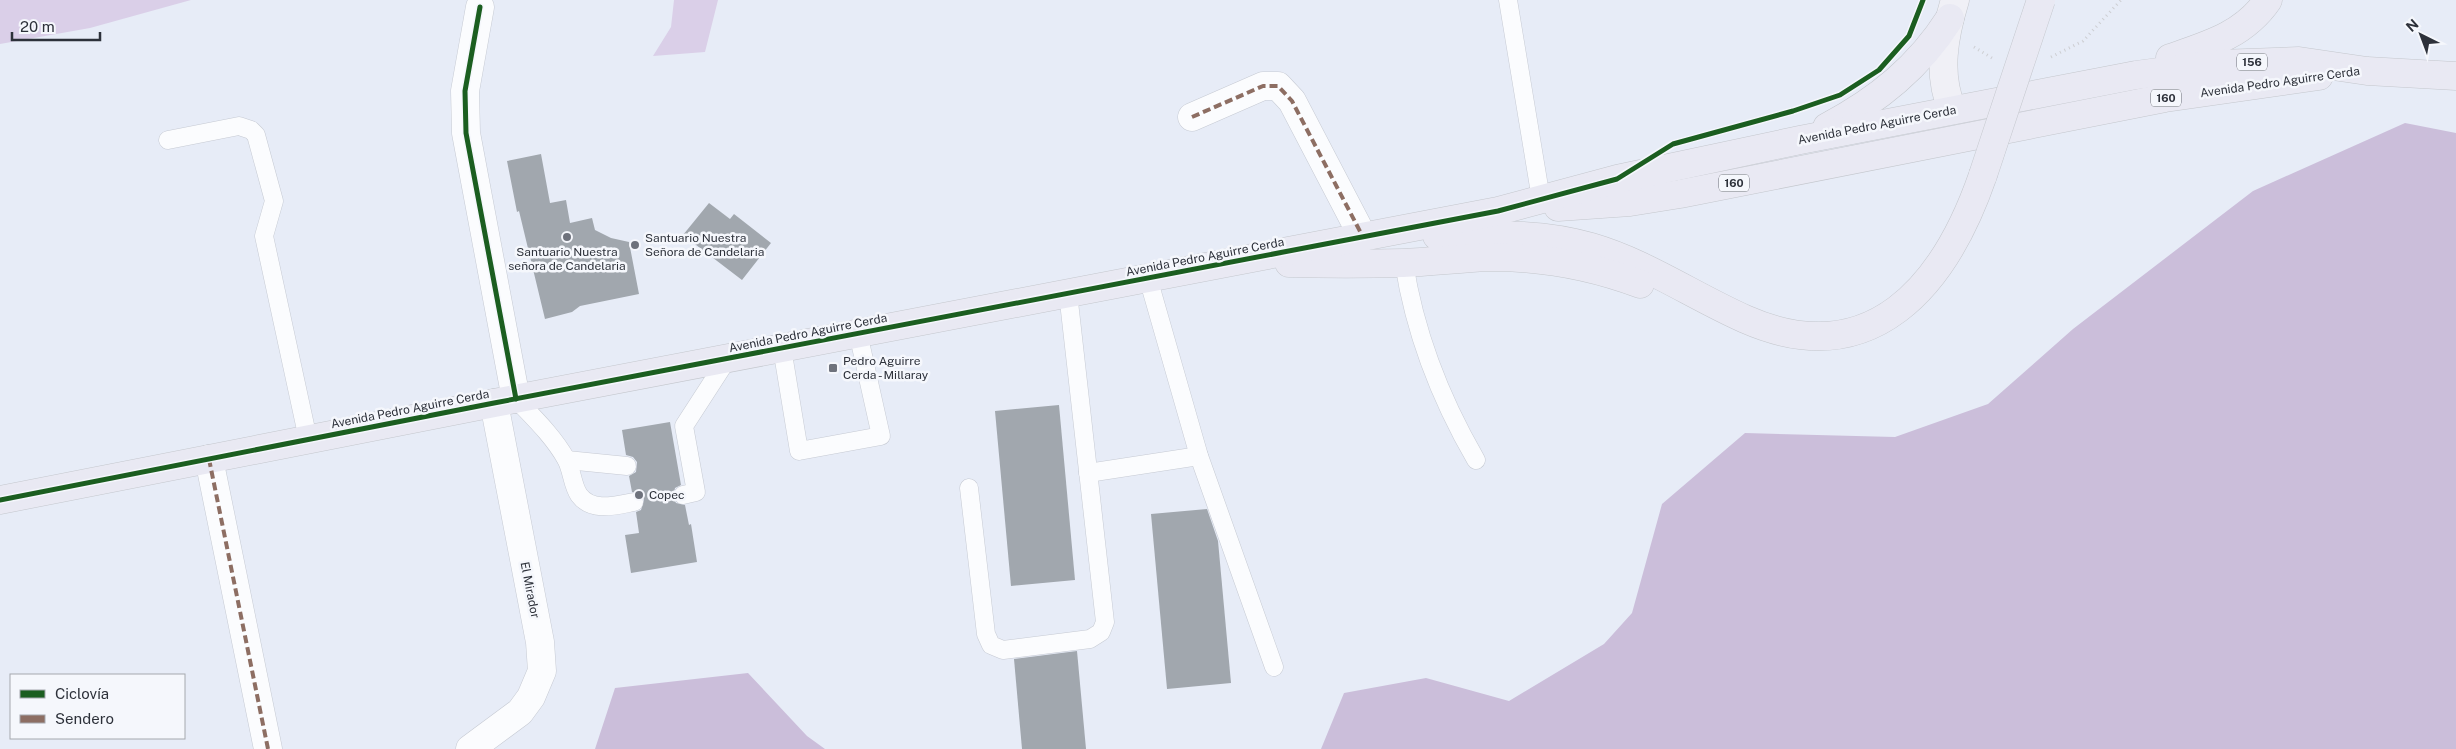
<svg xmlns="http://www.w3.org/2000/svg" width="2456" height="749" viewBox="0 0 2456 749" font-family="'Public Sans',sans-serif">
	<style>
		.green { fill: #dacfe8 }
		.forest { fill: #cbbeda }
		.building { fill: #a1a7ae }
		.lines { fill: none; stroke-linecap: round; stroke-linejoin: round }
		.lane-casing { stroke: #c6cad3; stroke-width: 19 }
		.street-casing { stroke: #c6cad3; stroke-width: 29 }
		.primary-casing { stroke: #c4c7cd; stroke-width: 29 }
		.highway-casing { stroke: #c4c7cd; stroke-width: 29 }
		.path { stroke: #cdced2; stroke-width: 3; stroke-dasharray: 1 4; stroke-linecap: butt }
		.lane { stroke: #fbfcfe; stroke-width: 18 }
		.street { stroke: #fbfcfe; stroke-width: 28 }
		.primary { stroke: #f0f0f6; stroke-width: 28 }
		.highway { stroke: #e9e9f3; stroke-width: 28 }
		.highway-bridge-casing { stroke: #c4c7cd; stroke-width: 29; stroke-linecap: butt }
		.highway-bridge { stroke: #e9e9f3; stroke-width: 28 }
		.quiet { stroke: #8d6e63; stroke-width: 4; stroke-dasharray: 8 4; stroke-linecap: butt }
		.cycleway-casing { stroke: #f5f7fc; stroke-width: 8 }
		.cycleway { stroke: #1b5e20; stroke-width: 5 }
		.poi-dot { fill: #6e727c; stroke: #f5f7fc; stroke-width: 2 }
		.labels { text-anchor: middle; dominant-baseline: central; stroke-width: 5; stroke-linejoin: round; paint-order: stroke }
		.shield { fill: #f5f7fc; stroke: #696c74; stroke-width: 1 }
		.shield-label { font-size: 11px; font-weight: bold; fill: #2d313a }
		.street-label { font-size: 12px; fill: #2d313a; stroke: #f5f7fc }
		.poi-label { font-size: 12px; fill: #2d313a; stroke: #f5f7fc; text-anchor: start }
	</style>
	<rect width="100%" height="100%" fill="#e7ecf7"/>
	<g class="green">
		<polygon points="0,0 191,0 90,28 0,44"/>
		<polygon points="674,0 718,0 705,52 653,56 671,27"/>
	</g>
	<g class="forest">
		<polygon points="2405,123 2456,133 2456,749 1321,749 1344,693 1426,678 1509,701 1604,644 1632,613 1662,504 1745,433 1895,437 1988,404 2073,329 2253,191"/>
		<polygon points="748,673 807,736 825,749 595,749 615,688"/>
	</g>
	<g class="building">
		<polygon points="541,154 550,203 566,200 570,223 592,218 595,230 611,238 629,242 639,294 580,306 572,312 545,319 519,211 517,212 507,161"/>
		<polygon points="709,203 730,219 734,214 771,243 742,280 683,235"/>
		<polygon points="1059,405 1075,580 1011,586 995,411"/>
		<polygon points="670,422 681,485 675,488 673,497 676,503 685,505 689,525 691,524 697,562 631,573 625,535 639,533 636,512 641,510 644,500 642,495 632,492 629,476 636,472 637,462 633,457 626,455 622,430"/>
		<polygon points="1207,509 1218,541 1231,683 1167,689 1151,514"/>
		<polygon points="1077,651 1086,749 1022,749 1014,659"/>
	</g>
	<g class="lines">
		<g class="lane-casing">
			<g id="lane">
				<polyline points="1508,0 1541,199"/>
				<polyline points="168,140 239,126 251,130 256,135 274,201 264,236 308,439"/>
				<path d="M 1404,263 C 1415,334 1440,398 1476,460"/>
				<polyline points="1148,278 1199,456 1274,667"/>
				<polyline points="782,348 799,451 881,436 858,333"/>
				<path d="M 516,399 C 534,418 553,436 566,459 C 572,469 572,485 579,495 C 592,513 617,505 634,502"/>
				<polyline points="567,460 627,466"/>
				<polyline points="1088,473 1199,456"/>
				<polyline points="969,488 986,634 991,645 1003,650 1090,639 1101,632 1105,622 1068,293"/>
				<polyline points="683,495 696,492 684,426 728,358"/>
			</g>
		</g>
		<g class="street-casing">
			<g id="street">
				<polyline points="480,7 465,91 466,133 516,399"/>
				<polyline points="1192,117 1263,86 1278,86 1292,101 1363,237"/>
				<polyline points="209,459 268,749"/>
				<polyline points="470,749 520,712 531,697 542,671 540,642 494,403"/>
			</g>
		</g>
		<g class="primary-casing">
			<path id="primary" d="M 1952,109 C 1937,74 1944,36 1955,0"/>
		</g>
		<g class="highway-casing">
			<g id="highway">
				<path d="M 2170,58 C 2208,45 2244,35 2268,0"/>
				<path d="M 1827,127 C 1878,100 1919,67 1950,18"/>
				<polyline points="1558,207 1630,202 1680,194 2165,98 2319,76"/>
				<path d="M 1437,236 C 1488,235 1541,232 1591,247 C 1646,263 1693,296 1745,319 C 1872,375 1945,285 1983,175"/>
				<path d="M 1289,263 C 1327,264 1365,264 1403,263 C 1432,262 1461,258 1491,257 C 1542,257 1592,266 1640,284"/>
				<polyline points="0,500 494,403 1498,211 1617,179 1800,140 2136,75 2219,64 2299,61 2367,71 2456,76"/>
			</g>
		</g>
		<g class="path">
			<polyline points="1974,47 1992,58"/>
			<polyline points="2051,57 2083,41 2121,0"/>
		</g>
		<use href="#lane" class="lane"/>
		<use href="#street" class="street"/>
		<use href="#primary" class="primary"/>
		<use href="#highway" class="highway"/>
		<g class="highway-bridge-casing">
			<polyline id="highway-bridge" points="1983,175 2041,0"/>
		</g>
		<use href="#highway-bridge" class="highway-bridge"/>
		<g class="quiet">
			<polyline points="1192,117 1263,86 1278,86 1292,101 1363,237"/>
			<polyline points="209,459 268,749"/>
		</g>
		<g class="cycleway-casing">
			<g id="cycleway">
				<polyline points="480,7 465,91 466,133 516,399"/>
				<polyline points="0,500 494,403 1498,211 1617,179 1673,144 1793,111 1840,95 1879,70 1909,36 1923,0"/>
			</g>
		</g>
		<use href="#cycleway" class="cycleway"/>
	</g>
	<g class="poi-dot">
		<circle cx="567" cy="237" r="5"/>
		<circle cx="635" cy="245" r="5"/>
		<rect x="828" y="363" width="10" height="10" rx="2.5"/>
		<circle cx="639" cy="495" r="5"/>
	</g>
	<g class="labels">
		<g class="shield">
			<rect x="2237" y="53.5" width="30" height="17" rx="4"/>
			<rect x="2151" y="89.5" width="30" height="17" rx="4"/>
			<rect x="1719" y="174.5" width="30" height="17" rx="4"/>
		</g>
		<g class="shield-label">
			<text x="2252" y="62">156</text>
			<text x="2166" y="98">160</text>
			<text x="1734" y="183">160</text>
		</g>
		<g class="street-label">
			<text transform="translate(2280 82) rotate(-8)">Avenida Pedro Aguirre Cerda</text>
			<text transform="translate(1877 125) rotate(-11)">Avenida Pedro Aguirre Cerda</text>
			<text transform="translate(1205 257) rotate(-11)">Avenida Pedro Aguirre Cerda</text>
			<text transform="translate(808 333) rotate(-11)">Avenida Pedro Aguirre Cerda</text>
			<text transform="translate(410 409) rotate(-11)">Avenida Pedro Aguirre Cerda</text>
			<text transform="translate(530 590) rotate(79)">El Mirador</text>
		</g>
		<g class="poi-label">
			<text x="645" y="238">Santuario Nuestra<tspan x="645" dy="14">Señora de Candelaria</tspan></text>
			<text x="567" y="252" text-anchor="middle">Santuario Nuestra<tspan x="567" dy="14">señora de Candelaria</tspan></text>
			<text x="843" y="361">Pedro Aguirre<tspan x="843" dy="14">Cerda - Millaray</tspan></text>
			<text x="649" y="495">Copec</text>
		</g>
	</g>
	<rect x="10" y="674" width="175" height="65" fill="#f5f7fc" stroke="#a5a8ae"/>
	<rect x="20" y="690" width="25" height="8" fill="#1b5e20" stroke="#a5a8ae"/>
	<text x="55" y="699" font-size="15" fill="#2d313a">Ciclovía</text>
	<rect x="20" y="715" width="25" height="8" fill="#8d6e63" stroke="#a5a8ae"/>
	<text x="55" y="724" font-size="15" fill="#2d313a">Sendero</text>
	<g transform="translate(2421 35) rotate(318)" stroke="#f5f7fc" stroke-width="4" paint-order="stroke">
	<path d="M0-4L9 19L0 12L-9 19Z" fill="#2d313a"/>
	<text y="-8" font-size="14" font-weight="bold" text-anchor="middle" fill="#2d313a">N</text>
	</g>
	<path d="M12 32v8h88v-8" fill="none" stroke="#2d313a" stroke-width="2.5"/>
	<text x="20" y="32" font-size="15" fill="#2d313a" stroke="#f5f7fc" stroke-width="4" paint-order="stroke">20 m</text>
</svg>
